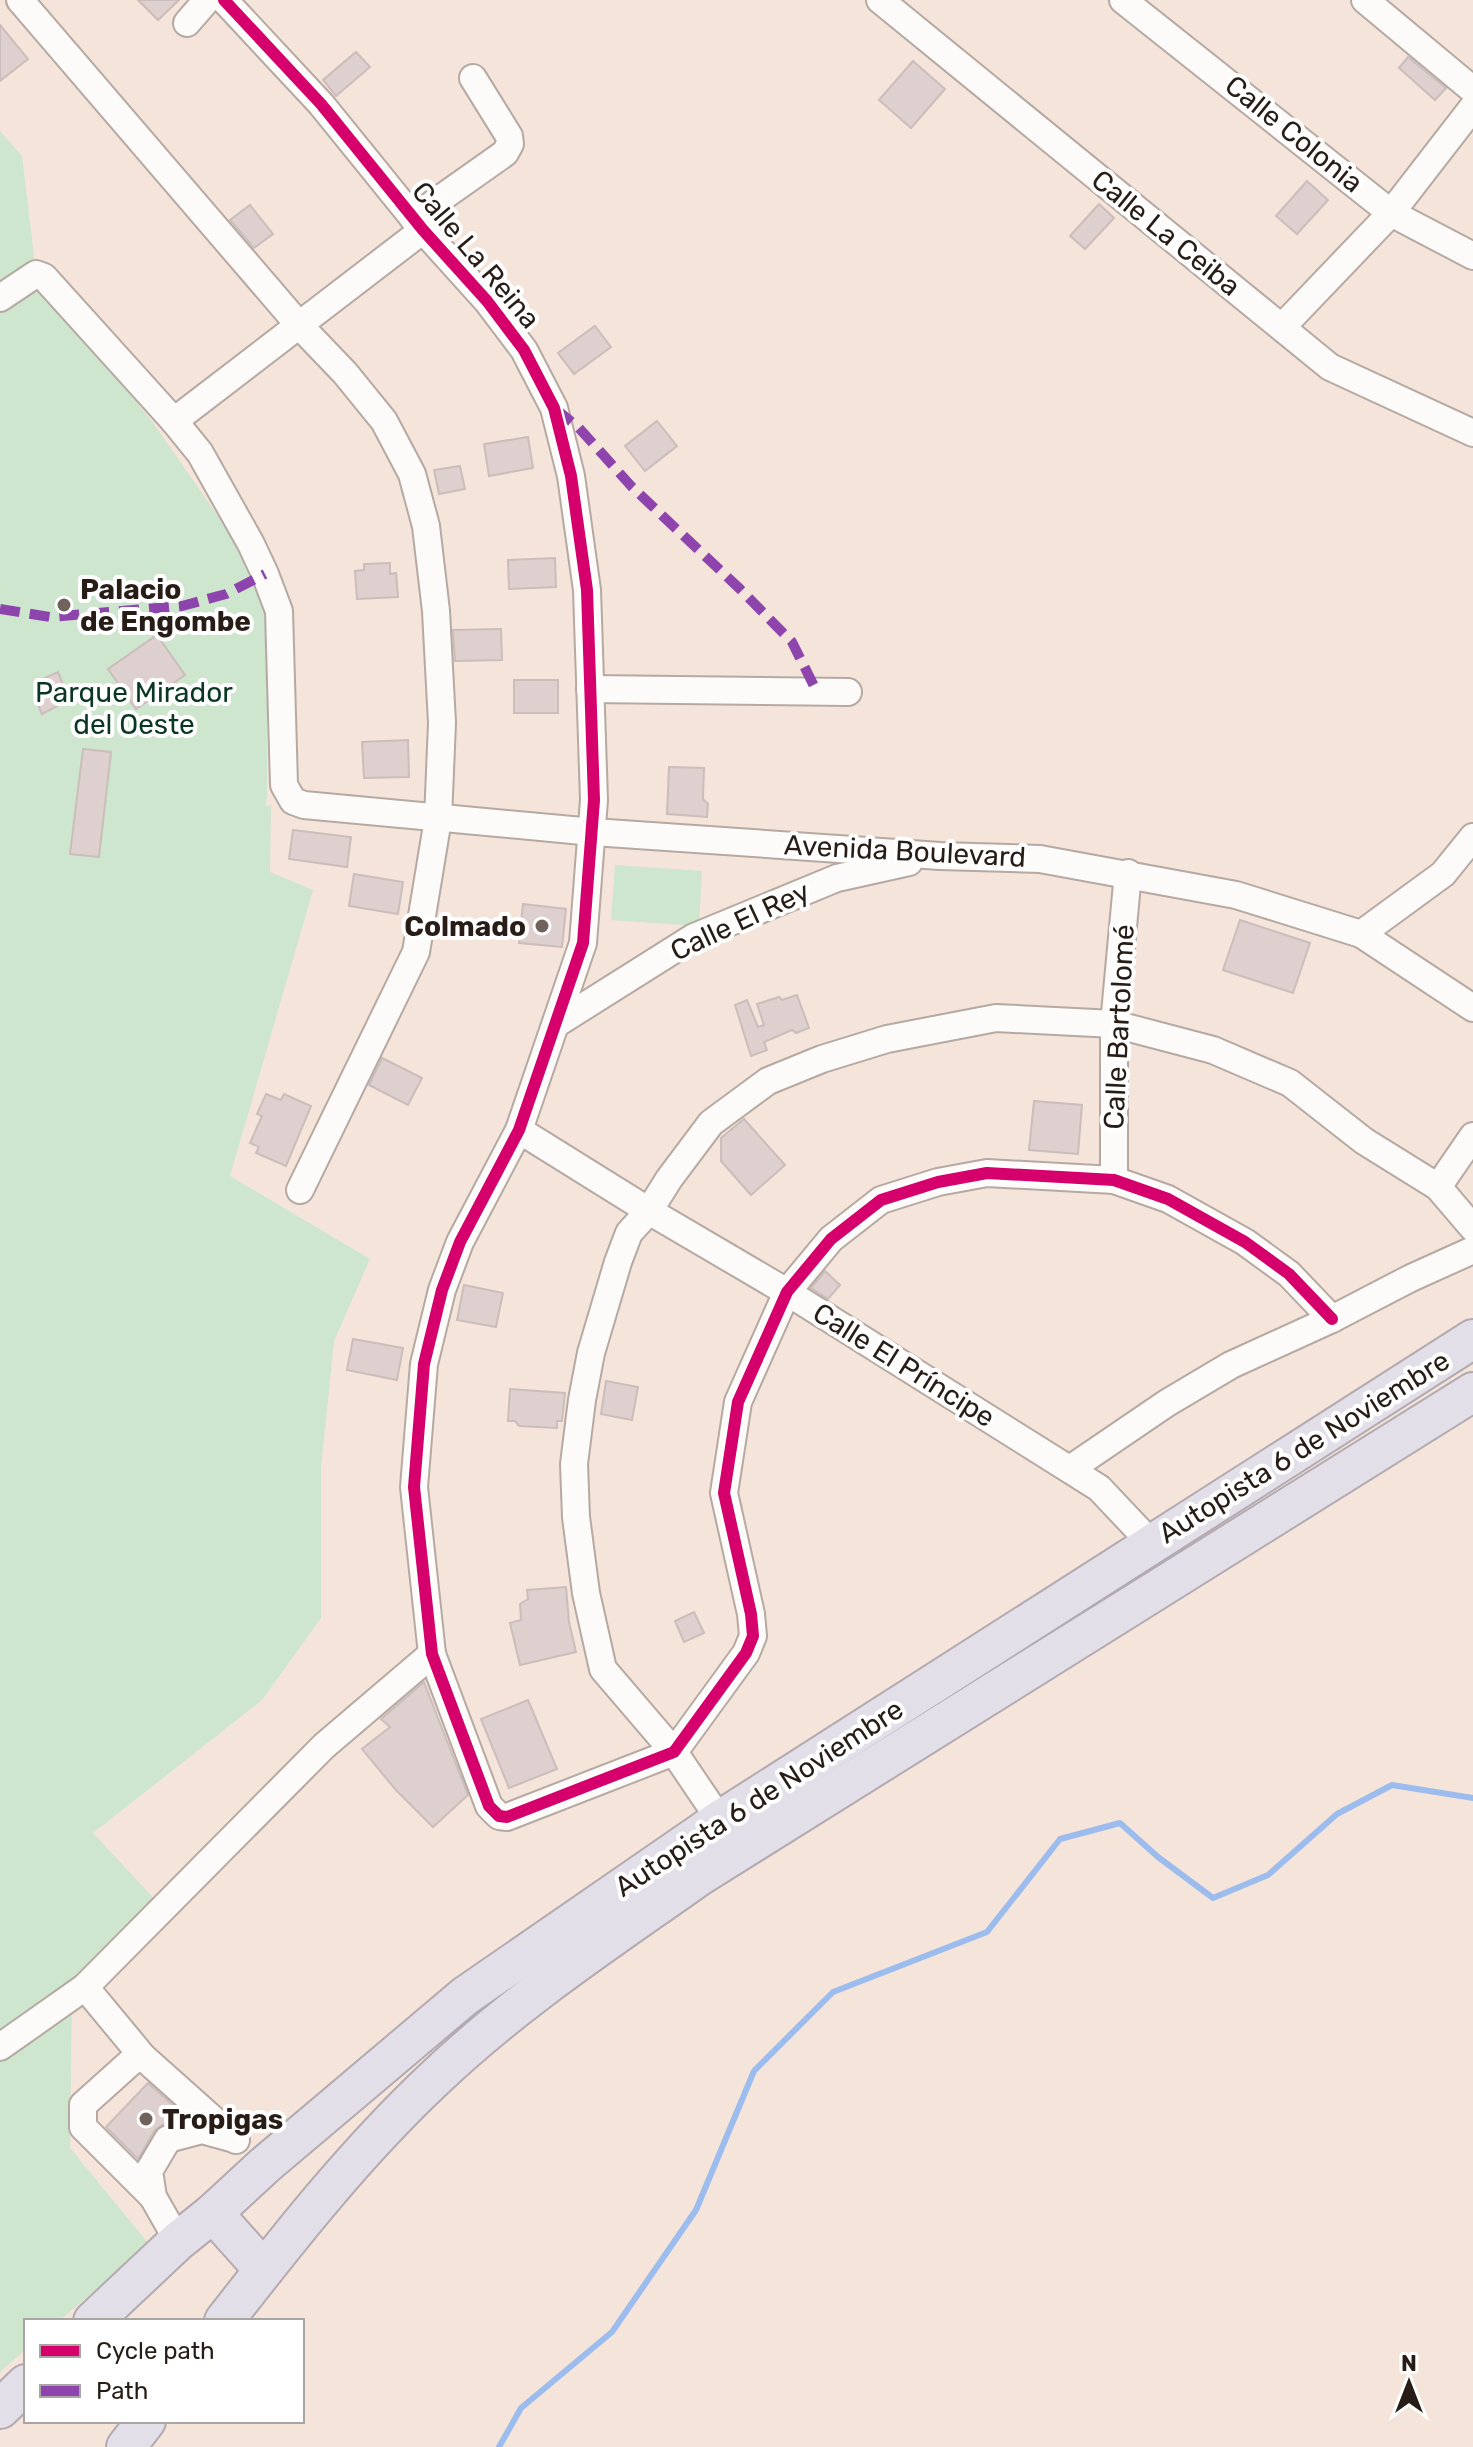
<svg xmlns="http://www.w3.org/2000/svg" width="1473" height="2447" viewBox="0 0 1473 2447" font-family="Rubik,sans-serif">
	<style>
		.green { fill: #cee5ce }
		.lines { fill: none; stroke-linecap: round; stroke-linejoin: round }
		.stream { stroke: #9dbcee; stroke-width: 6 }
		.building { fill: #ddd0ce; stroke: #cabdbb; stroke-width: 2 }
		.minor-casing { stroke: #b5a9a2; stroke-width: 30 }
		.highway-casing { stroke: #b2aab0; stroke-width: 42 }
		.minor { stroke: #fdfbf9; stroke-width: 26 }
		.highway { stroke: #e2dfe8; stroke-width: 38 }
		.quiet { stroke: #8e44ad; stroke-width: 10; stroke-dasharray: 20 10; stroke-linecap: butt }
		.cycleway-casing { stroke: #fff; stroke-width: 17 }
		.cycleway { stroke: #d6006c; stroke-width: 12 }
		.poi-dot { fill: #6f635b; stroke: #fff; stroke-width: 3 }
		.labels { text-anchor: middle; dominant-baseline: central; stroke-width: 8; stroke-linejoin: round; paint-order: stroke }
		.street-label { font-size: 28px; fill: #271d16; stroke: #fff }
		.poi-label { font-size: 28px; font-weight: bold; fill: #271d16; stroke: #fff; text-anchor: start }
		.park-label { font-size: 28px; fill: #0a3722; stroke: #fff }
	</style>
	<rect width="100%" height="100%" fill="#f4e4da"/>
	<g class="green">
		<polygon points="0,131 22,156 36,274 0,295"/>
		<polygon points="29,283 86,341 151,420 241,549 267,617 267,798 265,806 271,805 270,872 313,890 230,1176 370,1259 334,1341 321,1467 321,1618 262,1700 93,1833 159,1904 72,1989 70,2148 149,2244 59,2321 26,2321 26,2349 0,2372 0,299"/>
		<polygon points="615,865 702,871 699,926 611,920"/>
	</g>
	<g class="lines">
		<polyline class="stream" points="499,2447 521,2408 612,2332 696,2210 754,2071 833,1992 987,1932 1060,1839 1120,1823 1158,1857 1213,1898 1268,1875 1337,1814 1392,1785 1473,1798"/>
	</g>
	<g class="building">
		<polygon points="138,0 179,0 158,20"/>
		<polygon points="0,25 28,59 0,81"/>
		<polygon points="356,52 370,67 336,96 323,80"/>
		<polygon points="1408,57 1446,88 1435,100 1399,68"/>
		<polygon points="913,61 945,89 911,128 879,100"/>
		<polygon points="1307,181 1328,200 1297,234 1276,216"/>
		<polygon points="1099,204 1114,218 1085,249 1070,236"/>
		<polygon points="250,205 273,234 254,248 230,220"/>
		<polygon points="595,326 611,347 574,374 558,353"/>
		<polygon points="657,421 677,446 645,471 625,446"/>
		<polygon points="528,437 533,468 489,476 484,444"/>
		<polygon points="460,466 465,489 439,494 434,470"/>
		<polygon points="555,558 556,587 509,589 508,560"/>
		<polygon points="390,563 390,574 396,573 398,597 357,599 355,571 364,570 364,564"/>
		<polygon points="501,629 502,660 455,661 453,630"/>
		<polygon points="157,635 185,675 136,709 108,669"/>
		<polygon points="58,672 68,697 61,704 42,714 35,698 44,693 38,681"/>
		<rect x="514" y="680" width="44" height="33"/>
		<polygon points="408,740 409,777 364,778 362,742"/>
		<polygon points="83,749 111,752 99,857 70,854"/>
		<polygon points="669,767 704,768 703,799 708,804 707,817 667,814"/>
		<polygon points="293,830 351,837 347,867 289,859"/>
		<polygon points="354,874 403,882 398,914 349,906"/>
		<polygon points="523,904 566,909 562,947 519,943"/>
		<polygon points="1240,920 1310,943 1293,993 1223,970"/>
		<polygon points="797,995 809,1028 796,1033 792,1030 764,1042 767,1050 751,1056 735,1005 747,1000 758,1027 764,1025 757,1004 779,997 782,1000"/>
		<polygon points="382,1058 422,1078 408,1105 369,1085"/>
		<polygon points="266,1094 281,1100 284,1094 311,1106 286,1166 256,1153 259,1147 250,1143 262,1116 257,1114"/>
		<polygon points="1034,1101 1082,1105 1078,1154 1029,1150"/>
		<polygon points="744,1119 785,1165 751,1195 721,1161 721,1138"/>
		<polygon points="825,1271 840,1285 828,1299 811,1288"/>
		<polygon points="464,1285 503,1293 496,1327 457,1320"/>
		<polygon points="353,1339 403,1348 397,1380 347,1370"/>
		<polygon points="606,1381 638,1387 632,1420 601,1414"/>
		<polygon points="510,1389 565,1393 562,1421 557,1421 557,1428 519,1426 515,1421 508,1421"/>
		<polygon points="566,1587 569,1622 576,1652 520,1665 510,1623 521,1620 520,1604 528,1599 527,1590"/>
		<polygon points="694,1612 704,1633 684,1642 675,1621"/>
		<polygon points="424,1682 468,1795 433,1827 395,1789 362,1749 390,1727 381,1719"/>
		<polygon points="528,1700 557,1769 509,1788 481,1719"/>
		<polygon points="148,2083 183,2114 177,2120 164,2124 155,2130 138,2159 106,2127"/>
	</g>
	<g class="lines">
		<g class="minor-casing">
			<g id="minor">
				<polyline points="20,0 299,325 345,373 384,421 412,474 426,526 436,611 442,723 438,819 416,952 300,1190"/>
				<polyline points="224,0 321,104 423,230 487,301 524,350 554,408 571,476 587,590 594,800 583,943 519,1130 460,1242 442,1290 424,1364 414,1487 432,1654 489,1806 499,1816 507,1817 674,1752 746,1653 753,1636 751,1614 724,1493 738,1402 787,1292 831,1239 881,1200 938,1182 987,1173 1114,1180 1168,1199 1245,1242 1289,1274 1332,1319"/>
				<polyline points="880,0 1330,367 1473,433"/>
				<polyline points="1123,0 1391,213 1473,256"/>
				<polyline points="1365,0 1473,90"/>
				<polyline points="187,23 207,0"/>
				<polyline points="413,218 505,153 510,144 509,136 473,78"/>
				<polyline points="0,298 36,274 44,277 174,421 200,453 251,544 265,574 279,611 284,785 293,801 304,805 593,832 940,856 1040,859 1236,895 1361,934 1443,874 1473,837"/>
				<polyline points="1282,327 1391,213 1473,107"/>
				<polyline points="174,421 423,230"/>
				<polyline points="590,689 848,692"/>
				<polyline points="1361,934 1473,1008"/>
				<polyline points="556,1024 694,937 837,878 909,862"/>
				<polyline points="519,1130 649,1211 787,1292 1099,1488 1151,1543"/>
				<polyline points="1114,1180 1114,1024 1128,873"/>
				<polyline points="1438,1187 1473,1136"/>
				<polyline points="1070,1469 1167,1403 1231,1365 1332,1319 1411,1278 1473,1250"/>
				<polyline points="720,1820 674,1752 603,1669 586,1593 576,1517 574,1464 582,1400 591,1353 618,1262 629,1233 649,1211 669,1179 711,1123 768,1081 822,1059 887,1039 996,1018 1114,1024 1213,1050 1290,1083 1364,1141 1438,1187 1473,1228"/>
				<polyline points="85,1987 143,2057"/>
				<polyline points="0,2047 85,1987 324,1746 432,1654"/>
				<polyline points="153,2197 83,2127 83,2105 132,2061 143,2057 236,2140"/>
				<polyline points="178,2241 153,2197 149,2171 168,2139 202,2130 231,2138"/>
			</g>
		</g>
		<g class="highway-casing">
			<g id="highway">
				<polyline points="213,2213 264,2270"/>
				<polyline points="93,2321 178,2241 213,2213 265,2165 465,1996 720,1820 1473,1339"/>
				<path d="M 224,2321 C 290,2236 357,2151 436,2077 C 516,2001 609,1940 698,1877 L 1473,1392"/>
				<polyline points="0,2409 26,2384"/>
				<polyline points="126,2447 146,2421"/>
			</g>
		</g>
		<use href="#minor" class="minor"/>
		<use href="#highway" class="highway"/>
		<g class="quiet">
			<polyline points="556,409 579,428 632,487 740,589 792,642 817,692"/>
			<polyline points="0,609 50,617 182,606 226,594 265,574"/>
		</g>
		<g class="cycleway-casing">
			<polyline id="cycleway" points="224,0 321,104 423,230 487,301 524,350 554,408 571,476 587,590 594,800 583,943 519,1130 460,1242 442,1290 424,1364 414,1487 432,1654 489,1806 499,1816 507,1817 674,1752 746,1653 753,1636 751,1614 724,1493 738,1402 787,1292 831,1239 881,1200 938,1182 987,1173 1114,1180 1168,1199 1245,1242 1289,1274 1332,1319"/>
		</g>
		<use href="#cycleway" class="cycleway"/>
	</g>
	<g class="poi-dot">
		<circle cx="64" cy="605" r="8"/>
		<circle cx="542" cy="926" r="8"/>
		<circle cx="146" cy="2119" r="8"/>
	</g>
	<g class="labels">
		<g class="street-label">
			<text transform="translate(1294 134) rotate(39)">Calle Colonia</text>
			<text transform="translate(1166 233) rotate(39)">Calle La Ceiba</text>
			<text transform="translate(476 255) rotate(50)">Calle La Reina</text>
			<text transform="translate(905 851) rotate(3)">Avenida Boulevard</text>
			<text transform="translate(740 921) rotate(-25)">Calle El Rey</text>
			<text transform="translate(1119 1027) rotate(-87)">Calle Bartolomé</text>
			<text transform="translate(904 1365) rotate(32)">Calle El Príncipe</text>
			<text transform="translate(1304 1447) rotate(-32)">Autopista 6 de Noviembre</text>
			<text transform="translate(759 1798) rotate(-33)">Autopista 6 de Noviembre</text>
		</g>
		<g class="poi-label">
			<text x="80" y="589">Palacio<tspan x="80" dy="32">de Engombe</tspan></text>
			<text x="526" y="926" text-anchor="end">Colmado</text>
			<text x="162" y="2119">Tropigas</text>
		</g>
		<g class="park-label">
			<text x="134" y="692">Parque Mirador<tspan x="134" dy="32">del Oeste</tspan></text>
		</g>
	</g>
	<rect x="24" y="2319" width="280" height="104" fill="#ffffff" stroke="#a9a5a2" stroke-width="2"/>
	<rect x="40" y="2345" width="40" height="12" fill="#d6006c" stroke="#a9a5a2" stroke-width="2"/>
	<text x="96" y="2359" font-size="24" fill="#271d16">Cycle path</text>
	<rect x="40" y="2385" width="40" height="12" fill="#8e44ad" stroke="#a9a5a2" stroke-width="2"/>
	<text x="96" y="2399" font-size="24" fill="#271d16">Path</text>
	<g transform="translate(1409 2383)" stroke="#ffffff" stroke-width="6" paint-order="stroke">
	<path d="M0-6L14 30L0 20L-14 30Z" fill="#271d16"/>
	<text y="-12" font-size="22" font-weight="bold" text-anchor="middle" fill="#271d16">N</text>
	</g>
</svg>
